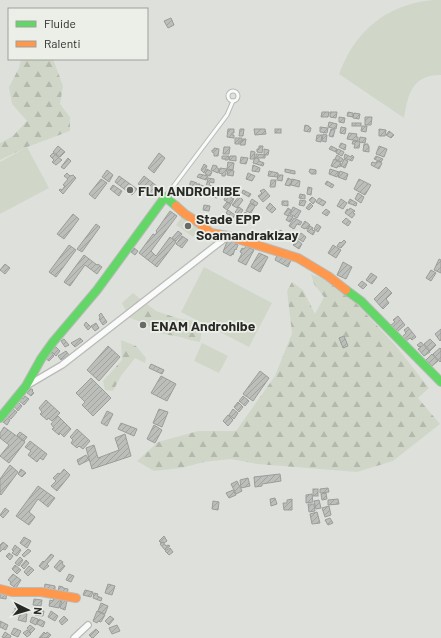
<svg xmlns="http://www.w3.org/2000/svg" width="441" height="638" viewBox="0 0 441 638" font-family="Barlow,sans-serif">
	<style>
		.grass { fill: #d0d7c8 }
		.forest { fill: url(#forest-firs) }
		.building { fill: url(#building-hatch); stroke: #9b9d9a }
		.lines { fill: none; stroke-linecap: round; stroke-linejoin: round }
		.lane-casing { stroke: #b9bbb7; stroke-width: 5 }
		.street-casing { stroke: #b9bbb7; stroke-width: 8 }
		.fast-casing { stroke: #b9bbb7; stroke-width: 10 }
		.slow-casing { stroke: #b9bbb7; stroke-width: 10 }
		.lane { stroke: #fafafa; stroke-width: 3 }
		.street { stroke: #fafafa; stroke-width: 5.5 }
		.fast { stroke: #63d668; stroke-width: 8 }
		.slow { stroke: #ff974d; stroke-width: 8 }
		.poi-dot { fill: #686a67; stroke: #ecefe7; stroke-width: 1.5 }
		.labels { text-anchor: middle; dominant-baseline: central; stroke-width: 3.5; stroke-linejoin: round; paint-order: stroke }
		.poi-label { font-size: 14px; font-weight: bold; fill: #292a28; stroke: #ecefe7; text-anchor: start }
	</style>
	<defs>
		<pattern id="forest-firs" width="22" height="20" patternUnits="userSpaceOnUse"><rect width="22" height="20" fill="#d0d7c8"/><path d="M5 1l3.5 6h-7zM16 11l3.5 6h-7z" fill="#b3b9ac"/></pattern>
		<pattern id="building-hatch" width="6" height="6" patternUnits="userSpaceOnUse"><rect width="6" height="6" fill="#bcbeba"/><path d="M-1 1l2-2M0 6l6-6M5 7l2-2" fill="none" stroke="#a2a3a0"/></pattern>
	</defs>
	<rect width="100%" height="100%" fill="#dee0dc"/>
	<g class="grass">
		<path d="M 433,0 L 441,0 L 441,75 C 412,75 408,94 404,118 L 339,74 C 355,31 387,4 433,0 Z"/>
		<polygon points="27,147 49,188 0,214 0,162"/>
		<polygon points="183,215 200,227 193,237 176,225"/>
		<polygon points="204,267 272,303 249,347 181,312"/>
		<polygon points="202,343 228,356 219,373 194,361"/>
	</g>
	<g class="forest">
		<polygon points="21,59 53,59 63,86 60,104 70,117 70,131 27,147 0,160 0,143 13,136 27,121 12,104 9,87 19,68"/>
		<polygon points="311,274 338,284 395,345 429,388 418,398 440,424 393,461 357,472 257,464 231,459 204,462 181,468 154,471 137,461 158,442 198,431 236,431 275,376 292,333 287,291 292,282 303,290 315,314 324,297 314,284"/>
		<polygon points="133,293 156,311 180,319 196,321 202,329 200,342 190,340 180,337 159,333 144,323 130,318 122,303"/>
		<polygon points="121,340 136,346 146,358 145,363 135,358 121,376 113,391 105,390 103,381 122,360"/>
	</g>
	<g class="building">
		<polygon points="171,18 174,25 168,28 164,21"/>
		<polygon points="322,112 329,112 328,117 321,117"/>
		<polygon points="330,112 337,112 336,118 330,117"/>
		<polygon points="348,112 353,113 353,117 347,116"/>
		<polygon points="354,113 360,114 359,119 353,118"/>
		<polygon points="339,117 345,118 344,123 339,122"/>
		<polygon points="365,117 372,117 371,125 365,125"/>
		<polygon points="329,122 337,124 336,129 328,127"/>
		<rect x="352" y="123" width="9" height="3"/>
		<polygon points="305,125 309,126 309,127 311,128 310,132 304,131"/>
		<polygon points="362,126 367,126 366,132 361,131"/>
		<polygon points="320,127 328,128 327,133 320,132"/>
		<polygon points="341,127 346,128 345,134 340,133"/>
		<polygon points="228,129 234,129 234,133 232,133 232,135 234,135 234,138 227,137"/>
		<polygon points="240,129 244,129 243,136 239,136"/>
		<polygon points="254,129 265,129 266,134 255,135"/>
		<rect x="275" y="129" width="6" height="4"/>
		<polygon points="331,129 335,130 333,137 329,136"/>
		<polygon points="379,129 386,130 385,136 379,136"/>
		<polygon points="389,131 394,135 391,138 386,135"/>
		<polygon points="349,133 357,134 356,137 358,137 358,141 347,139"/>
		<polygon points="323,134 327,135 326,142 322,141"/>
		<polygon points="317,135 322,135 321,142 316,141"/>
		<polygon points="360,137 366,138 365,143 359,142"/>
		<polygon points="235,138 242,138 242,141 239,141 239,144 235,144"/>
		<polygon points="243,139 246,139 245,145 240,145 240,142 242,142"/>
		<polygon points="353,141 360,142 359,148 354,148 355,144 352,144"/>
		<polygon points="341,143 346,145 345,150 339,147"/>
		<polygon points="364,144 368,144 368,146 369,146 369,152 363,151"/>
		<polygon points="58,146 65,152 60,157 53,152"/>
		<polygon points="259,146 263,146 262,153 257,152 257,149 259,149"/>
		<polygon points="331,146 337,149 336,152 329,149"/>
		<polygon points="379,146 387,149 384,157 376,154"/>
		<polygon points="224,147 230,147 229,154 223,154"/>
		<polygon points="214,148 219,149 218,156 214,156 214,153 212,152 212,150 214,150"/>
		<polygon points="264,149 269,150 268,155 264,155"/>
		<polygon points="338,149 344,152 342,156 336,153"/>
		<polygon points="251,151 255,152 254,159 250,159"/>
		<polygon points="53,153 62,160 56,165 52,162 54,160 50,156"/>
		<polygon points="159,153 165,158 154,173 148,168"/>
		<polygon points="256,154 265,155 265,158 256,158"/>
		<polygon points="345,154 351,157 352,155 354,157 352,161 344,158"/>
		<polygon points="337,155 343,159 341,162 335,159"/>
		<polygon points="222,156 229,156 228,160 225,160 225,159 222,159"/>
		<polygon points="230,156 236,156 236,161 229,160"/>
		<polygon points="376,156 383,159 381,162 374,159"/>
		<polygon points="241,157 248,158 246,164 240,163"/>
		<polygon points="255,157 259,159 259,161 264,163 263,166 253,163"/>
		<polygon points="68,158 71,161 64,169 61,167"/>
		<polygon points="334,159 341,163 340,167 338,166 337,168 331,166"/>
		<polygon points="344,159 348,161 345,168 341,166"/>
		<polygon points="377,161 382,163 379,169 371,165 372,162 376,163"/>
		<polygon points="228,162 234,163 233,170 227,169"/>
		<polygon points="204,164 207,166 204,173 201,170"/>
		<polygon points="213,165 217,166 217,168 219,169 218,173 211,170"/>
		<polygon points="253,165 260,168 259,172 252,171"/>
		<polygon points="220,168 227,169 225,176 222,176 222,174 219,173"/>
		<polygon points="207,169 212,172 210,176 205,174"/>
		<polygon points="285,169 295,171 295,174 285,172"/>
		<polygon points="310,169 316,170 316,174 311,174 311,173 309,172"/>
		<polygon points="330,169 339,172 337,177 329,174"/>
		<polygon points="107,170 113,175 109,182 102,177"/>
		<polygon points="228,170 234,171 233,176 227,175"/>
		<polygon points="269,171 278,173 278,177 268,176"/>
		<polygon points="340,171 348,174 346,180 338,177"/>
		<polygon points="67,173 70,176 73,175 76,178 63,194 59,190 60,189 62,190 65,186 63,185 68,179 64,176"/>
		<polygon points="248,173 255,176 252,181 246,179"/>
		<polygon points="199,174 208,176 206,180 197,177"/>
		<polygon points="278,175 283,175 282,181 277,180"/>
		<polygon points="119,176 137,189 132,195 115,182"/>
		<polygon points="144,176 158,187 153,194 138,184"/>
		<polygon points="208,178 214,179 214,183 210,182 209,185 213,186 212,190 210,190 210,188 206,187"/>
		<polygon points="288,178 292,180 290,186 285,185"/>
		<polygon points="101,179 107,183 95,199 89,194"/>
		<polygon points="292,179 300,181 299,187 291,185"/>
		<polygon points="359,179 371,185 365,195 354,189"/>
		<polygon points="271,180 276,180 275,187 270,187"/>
		<polygon points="191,181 197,183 197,186 198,186 198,184 200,184 199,190 195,189 190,186 190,183"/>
		<polygon points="327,181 334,185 332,188 325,184"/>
		<polygon points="113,185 122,191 119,196 110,189"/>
		<polygon points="201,185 206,187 204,193 199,192"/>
		<polygon points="232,187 238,190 236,196 229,193"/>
		<polygon points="308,187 312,188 311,195 307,194"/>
		<polygon points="264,189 270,196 263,202 258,196 262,193 260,191"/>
		<polygon points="211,190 213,191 212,193 217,194 217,192 218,192 217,198 209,196"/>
		<polygon points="243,190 251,194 249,197 242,193"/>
		<polygon points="358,193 364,197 361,203 355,199"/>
		<polygon points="300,194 305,195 305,199 299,198"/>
		<polygon points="226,195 234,199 231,204 224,200"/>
		<polygon points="239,196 243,200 237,208 232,205"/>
		<polygon points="312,197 316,200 313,204 309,200"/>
		<polygon points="319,198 326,202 323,206 316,202"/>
		<polygon points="252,199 258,203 256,206 250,202"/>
		<polygon points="341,199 347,203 343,209 337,206"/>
		<polygon points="350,199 357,203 356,206 348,203"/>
		<polygon points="300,200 306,201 304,206 299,205"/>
		<polygon points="282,201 288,201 288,206 282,205"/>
		<polygon points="227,202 231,205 227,210 223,207"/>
		<polygon points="250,203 255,206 251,213 246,211"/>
		<polygon points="270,203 276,209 272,213 266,208"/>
		<polygon points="310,203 313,206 309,210 306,208"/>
		<polygon points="204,205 210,206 209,211 203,210"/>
		<polygon points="239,207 243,210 239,216 235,212"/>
		<polygon points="293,207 301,211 297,218 290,214"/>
		<polygon points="288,208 291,210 288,216 284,214"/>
		<polygon points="350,208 355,211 353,213 355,214 352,218 345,213 347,209 349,210"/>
		<polygon points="326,209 330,212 327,216 322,213"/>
		<polygon points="228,210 235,215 233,218 226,213"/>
		<polygon points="170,211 177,216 151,251 156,256 170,237 176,242 157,267 139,253 153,234 155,235 157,232 156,231"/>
		<polygon points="245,212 248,214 243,222 240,220"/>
		<polygon points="73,214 79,219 64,239 57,234"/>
		<polygon points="289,215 293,217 290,222 286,220"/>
		<polygon points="294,218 302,222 300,225 297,224 294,229 289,226"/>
		<polygon points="346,218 351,222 348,226 342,222"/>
		<polygon points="305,221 310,225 307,229 305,228 305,229 301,227"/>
		<polygon points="96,224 100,227 82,252 77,249"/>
		<polygon points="317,224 321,227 318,232 314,229"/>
		<polygon points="310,226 313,228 312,230 315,231 313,235 307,231"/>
		<polygon points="281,230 285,235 282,238 278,232"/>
		<polygon points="178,231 182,234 176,241 172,238"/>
		<polygon points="301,233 306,237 303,242 297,238"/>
		<polygon points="182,236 188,240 182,248 176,244"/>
		<polygon points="228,239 236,243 236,244 238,245 236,250 235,249 233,255 232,254 231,256 223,252"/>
		<polygon points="297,240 302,244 299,249 293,245 294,244 294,245"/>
		<polygon points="344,240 346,242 341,248 337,246 340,242 341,243"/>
		<polygon points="69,245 76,250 56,277 49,272"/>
		<polygon points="333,245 341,250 336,258 328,253"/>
		<polygon points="246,246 254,250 246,265 238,261 242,253 240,252 242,248 244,249"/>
		<polygon points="134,248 138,251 135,255 131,252"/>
		<polygon points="259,253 268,257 260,272 251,267"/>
		<polygon points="278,253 291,260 288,267 275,260"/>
		<polygon points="84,255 97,265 98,264 102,267 97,274 85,265 70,286 64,282"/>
		<polygon points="439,259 441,260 441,273 434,270"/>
		<polygon points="343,262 352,267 346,279 337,275"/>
		<polygon points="5,264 10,268 5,274 0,270"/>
		<polygon points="431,270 436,273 431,281 426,278"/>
		<polygon points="371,273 377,277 372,284 366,280"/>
		<polygon points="362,281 367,285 363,289 358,285"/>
		<polygon points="386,287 392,293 386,299 389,303 383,309 374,299"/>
		<polygon points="101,313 107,322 103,325 99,319 100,318 99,315"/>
		<polygon points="398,316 405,325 397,332 391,325 395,322 393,320"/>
		<polygon points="86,322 91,327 88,330 84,325"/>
		<polygon points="96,323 99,328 95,331 91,326"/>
		<polygon points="408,327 416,337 412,340 410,338 406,341 402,337 406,333 404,330"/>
		<polygon points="441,329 441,340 440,341 435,334"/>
		<polygon points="344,336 348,346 343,348 339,338"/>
		<polygon points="80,338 83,341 75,347 71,343"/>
		<polygon points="64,339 69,345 65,347 61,341"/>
		<polygon points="430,339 436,345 430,351 424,344"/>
		<polygon points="421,342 430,352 424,356 418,349 421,347 420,346 419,347 417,345"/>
		<polygon points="108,346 120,357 99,381 87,370"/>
		<polygon points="56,347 60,351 56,356 51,351"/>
		<polygon points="440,348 441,349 441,361 440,362 433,354"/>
		<polygon points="66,351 69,355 61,360 58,356"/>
		<polygon points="51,352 54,356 49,361 45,358"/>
		<polygon points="432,354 438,361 432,366 426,360"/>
		<polygon points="151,364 164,370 162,374 149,368"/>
		<polygon points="260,371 269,378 253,401 243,394"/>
		<polygon points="161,376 176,384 167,401 151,393"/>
		<polygon points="91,378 111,398 93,416 82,405 85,402 76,393"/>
		<polygon points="29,389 32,389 33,390 32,391 34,393 31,396 26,392"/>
		<polygon points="25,396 29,399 24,405 18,400 20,397 23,399"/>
		<polygon points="243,396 249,401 245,406 239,401"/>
		<polygon points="46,400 60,413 52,421 48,418 47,420 40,414 42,412 39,408"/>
		<polygon points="18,402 22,406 18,411 14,406"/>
		<polygon points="238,402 243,407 239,412 234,407"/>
		<polygon points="13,409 17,412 11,419 7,416"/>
		<polygon points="159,409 168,412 162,427 153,423"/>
		<polygon points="233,409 238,413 234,419 229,415"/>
		<polygon points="107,411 113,414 107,426 101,423"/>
		<polygon points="228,415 233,420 228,426 223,421"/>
		<polygon points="58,416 71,429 64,437 60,433 59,435 52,429 54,428 51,424"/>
		<polygon points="6,417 10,420 7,425 3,422"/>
		<polygon points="121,423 137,429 134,436 118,429"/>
		<polygon points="154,425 162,430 155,443 147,439"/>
		<polygon points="4,427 25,442 9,463 0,456 9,445 0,438 0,433"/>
		<polygon points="77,429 90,441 83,449 79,446 77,448 71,443 73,440 70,437"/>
		<polygon points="20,432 27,437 24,441 17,435"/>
		<polygon points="125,434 131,456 92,469 86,448 94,445 98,458 119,450 115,438"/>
		<polygon points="30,441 47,454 43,460 40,458 37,462 28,455 31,451 25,447"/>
		<polygon points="86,455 89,460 79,465 77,460"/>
		<polygon points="10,465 18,472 1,495 0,494 0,479"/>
		<polygon points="21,469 26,473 22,477 18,474"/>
		<polygon points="64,469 70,475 57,491 51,486 56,481 53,478 58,473 60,474"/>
		<polygon points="280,474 281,481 262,484 262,486 255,487 254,477"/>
		<polygon points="248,478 250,486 241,488 240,480"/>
		<polygon points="237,481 242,491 236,494 231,484"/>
		<polygon points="38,486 55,498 48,507 38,499 29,512 35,517 29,525 16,516"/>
		<polygon points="328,488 329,492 320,493 320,489"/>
		<rect x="313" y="489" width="5" height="7"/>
		<polygon points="233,490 236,495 229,498 226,493"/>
		<polygon points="326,493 327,499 322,500 321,494"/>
		<polygon points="312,494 313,502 306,503 306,495"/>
		<polygon points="275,498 277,504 271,506 270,499"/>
		<polygon points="292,499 292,510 284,510 283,503 287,503 287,500"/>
		<polygon points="338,499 339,504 328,505 328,500"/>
		<polygon points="319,500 321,508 316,509 314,501"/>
		<polygon points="213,501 219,502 218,510 212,509"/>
		<polygon points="308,504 314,504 315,511 309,512"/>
		<polygon points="329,506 331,515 325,517 322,508"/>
		<polygon points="5,508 9,511 3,518 0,515"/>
		<polygon points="317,512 320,523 312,524 310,514"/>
		<polygon points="330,518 333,523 328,525 325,520"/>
		<polygon points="164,536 167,541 164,543 163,542 161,543 159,541"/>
		<polygon points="24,537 31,541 27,548 20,543"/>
		<polygon points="3,542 8,546 5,550 3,549 0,552 0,545"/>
		<polygon points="163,542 166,546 168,545 170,546 165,550 160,544"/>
		<polygon points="15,545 21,550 17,556 12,553 14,551 12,550"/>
		<polygon points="170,548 173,552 169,555 165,551"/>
		<polygon points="28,549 31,551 24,557 22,555"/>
		<polygon points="9,553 13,556 10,560 6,556"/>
		<polygon points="51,554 54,556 47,564 49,566 44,570 39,566 43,561 44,562"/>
		<polygon points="20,557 23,560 19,566 15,563"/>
		<polygon points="26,560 29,563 24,569 21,566"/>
		<polygon points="60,560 63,562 62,564 65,566 60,572 54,567"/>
		<polygon points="15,565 21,570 17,574 12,569"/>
		<polygon points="29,566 34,570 28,576 24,572"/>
		<polygon points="13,574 21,580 16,588 10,584 11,582 8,580"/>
		<polygon points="69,574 74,576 71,582 66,580"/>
		<polygon points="45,584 55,586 55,593 44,591"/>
		<polygon points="108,584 115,586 112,595 105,593"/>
		<polygon points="59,586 63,587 63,588 68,589 67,594 58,593"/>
		<polygon points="0,590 7,591 6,599 0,598"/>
		<polygon points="85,590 93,592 91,597 83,595"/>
		<polygon points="94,593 98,594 97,596 102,598 101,601 93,598"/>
		<polygon points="54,597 61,599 59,608 49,606 50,600 53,601"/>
		<polygon points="34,599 42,600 41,606 33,605"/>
		<polygon points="62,600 67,601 65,610 60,608"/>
		<polygon points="101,603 108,606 105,614 98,611"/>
		<polygon points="15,608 20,608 19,615 13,615 13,612 15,612"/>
		<polygon points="36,609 44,611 43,616 35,615"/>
		<polygon points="51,611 58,616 55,621 48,617"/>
		<polygon points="97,611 105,615 101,622 98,621 97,623 93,621"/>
		<polygon points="21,613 27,614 26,622 18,620 20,614 21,615"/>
		<polygon points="64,616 68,620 62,625 59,621"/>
		<polygon points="110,616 114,619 109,625 105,621"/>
		<polygon points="32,617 38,619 36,625 30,622"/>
		<polygon points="39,619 45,622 43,627 37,624"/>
		<polygon points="0,621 8,625 6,630 0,627"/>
		<polygon points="30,625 35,629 31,633 27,628"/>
		<polygon points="117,625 120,631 112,634 109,628"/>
		<polygon points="14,628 21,631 18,637 11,634"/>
		<polygon points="96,629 99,632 93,638 92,638 89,635"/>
		<polygon points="27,630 31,634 27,637 23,633"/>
		<polygon points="5,632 11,636 10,638 4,638 2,637"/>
		<polygon points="44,632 46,634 47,632 51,635 48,638 39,638"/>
	</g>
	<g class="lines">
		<g class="lane-casing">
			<g id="lane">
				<circle cx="233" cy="96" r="5"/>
				<polyline points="166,196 227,115 233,101"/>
			</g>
		</g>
		<g class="street-casing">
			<g id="street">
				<polyline points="28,385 62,365 228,236"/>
				<polyline points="74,638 88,625"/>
			</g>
		</g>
		<g class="fast-casing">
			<g id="fast">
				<polyline points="346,290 361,301 441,382"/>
				<polyline points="0,418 26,386 41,359 53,342 97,290 165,197 176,206"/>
			</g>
		</g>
		<g class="slow-casing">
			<g id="slow">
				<polyline points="176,206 185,214 199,223 211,233 228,236 298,258 328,276 346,290"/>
				<polyline points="0,589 12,592 41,592 76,598"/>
			</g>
		</g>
		<use href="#lane" class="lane"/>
		<use href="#street" class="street"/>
		<use href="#fast" class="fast"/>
		<use href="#slow" class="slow"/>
	</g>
	<g class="poi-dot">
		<circle cx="130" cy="190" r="4"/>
		<circle cx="188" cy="226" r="4"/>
		<circle cx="143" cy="325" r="4"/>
	</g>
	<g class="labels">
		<g class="poi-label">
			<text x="138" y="190">FLM ANDROHIBE</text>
			<text x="196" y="218">Stade EPP<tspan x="196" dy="16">Soamandrakizay</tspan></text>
			<text x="151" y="325">ENAM Androhibe</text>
		</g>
	</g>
	<rect x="8" y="8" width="140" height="52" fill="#ecefe7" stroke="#9ea09b"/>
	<rect x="16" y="21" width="20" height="6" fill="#63d668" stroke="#9ea09b"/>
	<text x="44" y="28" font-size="12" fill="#292a28">Fluide</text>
	<rect x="16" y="41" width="20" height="6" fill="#ff974d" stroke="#9ea09b"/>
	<text x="44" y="48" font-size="12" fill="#292a28">Ralenti</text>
	<g transform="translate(28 610) rotate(95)" stroke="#ecefe7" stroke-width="3" paint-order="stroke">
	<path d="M0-3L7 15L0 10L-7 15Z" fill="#292a28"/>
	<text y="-6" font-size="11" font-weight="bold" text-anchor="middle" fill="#292a28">N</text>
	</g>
</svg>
